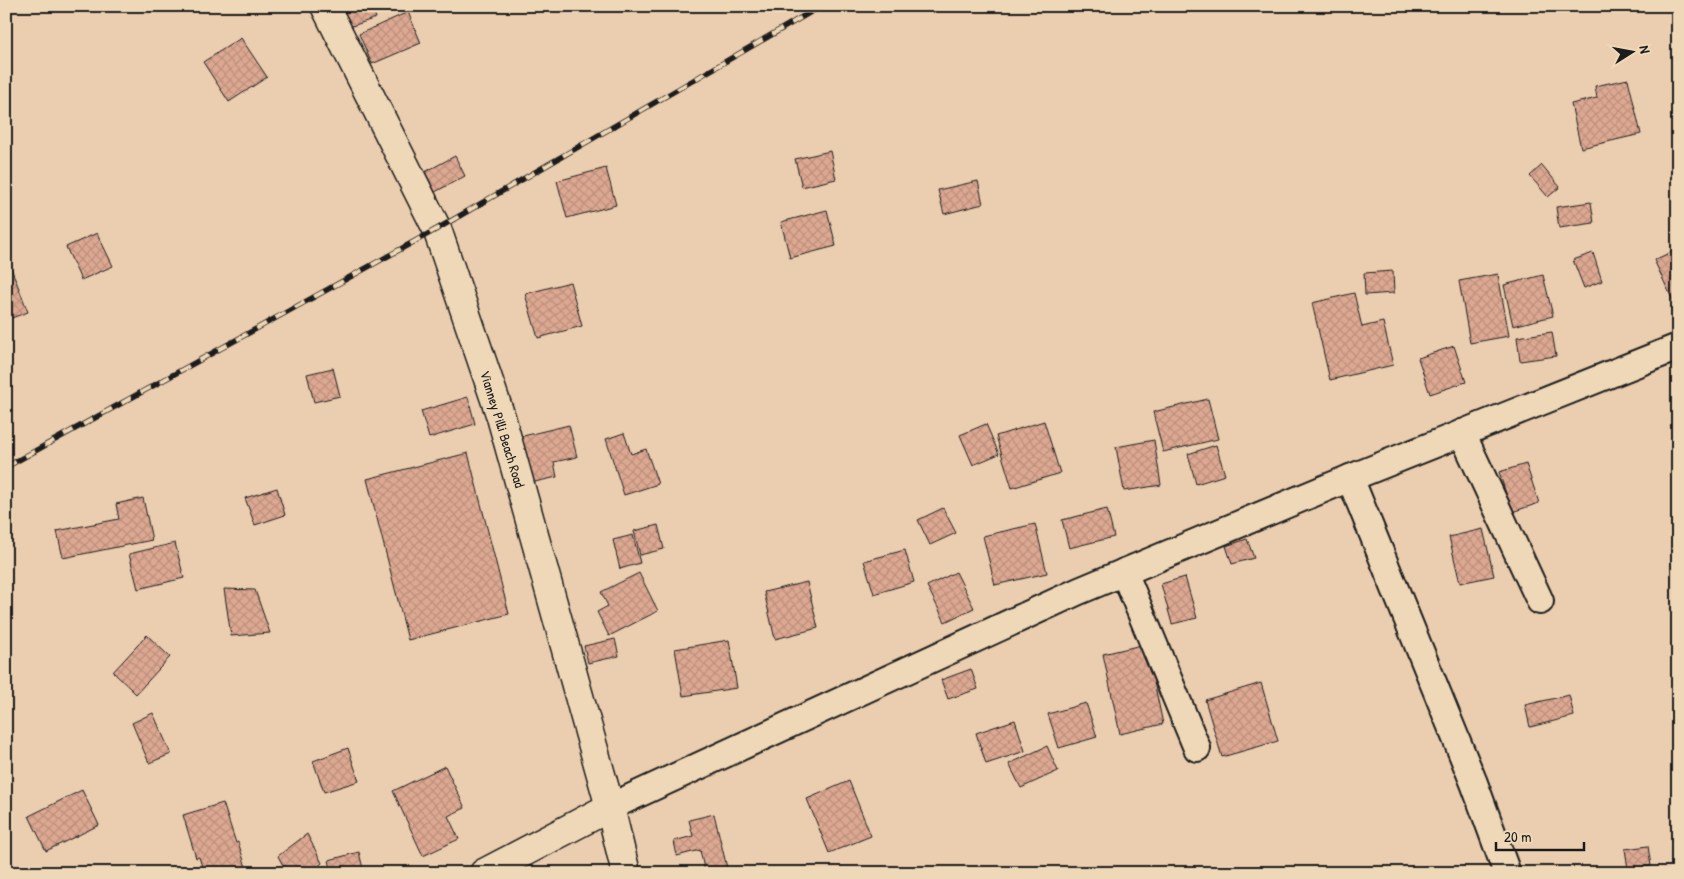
<svg xmlns="http://www.w3.org/2000/svg" width="1684" height="879" viewBox="0 0 1684 879" font-family="'Patrick Hand',sans-serif">
	<style>
		.building { fill: url(#building-cross-hatch); stroke: #1c1c1c }
		.lines { fill: none; stroke-linecap: round; stroke-linejoin: round }
		.street-casing { stroke: #1c1c1c; stroke-width: 30 }
		.secondary-casing { stroke: #1c1c1c; stroke-width: 31 }
		.street { stroke: #efd8b7; stroke-width: 26 }
		.secondary { stroke: #efd8b7; stroke-width: 28 }
		.rail-casing { stroke: #1c1c1c; stroke-width: 5.5 }
		.rail { stroke: #efd8b7; stroke-width: 4; stroke-dasharray: 11; stroke-linecap: butt }
		.labels { text-anchor: middle; dominant-baseline: central; stroke-width: 4.5; stroke-linejoin: round; paint-order: stroke }
		.street-label { font-size: 14px; fill: #1c1c1c; stroke: #efd8b7 }
	</style>
	<defs>
		<pattern id="building-cross-hatch" width="8" height="8" patternUnits="userSpaceOnUse" patternTransform="scale(1.25)"><rect width="8" height="8" fill="#dda892"/><path d="M0 0l8 8M0 8l8-8" fill="none" stroke="#bd907d"/></pattern>
	</defs>
	<rect width="100%" height="100%" fill="#ebceb0"/>
	<filter id="ink" filterUnits="userSpaceOnUse"><feTurbulence type="fractalNoise" baseFrequency=".02" numOctaves="2"/><feDisplacementMap in="SourceGraphic" scale="10" xChannelSelector="R" yChannelSelector="G"/><feConvolveMatrix kernelMatrix="1 2 1 2 8 2 1 2 1" color-interpolation-filters="sRGB"/></filter>
	<g filter="url(#ink)">
		<g class="building">
			<polygon points="338,6 372,6 376,18 346,28"/>
			<polygon points="408,12 421,43 372,64 359,34"/>
			<polygon points="241,38 267,77 229,102 203,62"/>
			<polygon points="1628,79 1641,134 1581,148 1571,104 1597,98 1595,86"/>
			<polygon points="1678,130 1678,140 1673,132"/>
			<polygon points="830,151 836,179 802,187 795,159"/>
			<polygon points="455,156 465,176 435,192 425,172"/>
			<polygon points="1542,165 1560,187 1548,197 1530,176"/>
			<polygon points="606,168 616,205 567,218 557,181"/>
			<polygon points="978,181 983,204 944,214 938,190"/>
			<polygon points="1591,202 1594,223 1559,228 1556,207"/>
			<polygon points="827,210 836,246 790,258 781,222"/>
			<polygon points="97,233 113,266 81,280 66,247"/>
			<polygon points="1678,249 1678,301 1674,303 1654,260"/>
			<polygon points="1593,253 1602,281 1584,288 1573,260"/>
			<polygon points="6,255 28,312 6,320"/>
			<polygon points="1393,271 1394,293 1365,295 1364,273"/>
			<polygon points="1498,274 1509,336 1470,343 1459,281"/>
			<polygon points="1543,275 1553,316 1513,326 1504,285"/>
			<polygon points="570,282 582,326 538,338 525,294"/>
			<polygon points="1354,293 1362,327 1383,322 1393,365 1330,380 1312,303"/>
			<polygon points="1552,332 1556,356 1520,361 1517,337"/>
			<polygon points="1454,346 1466,382 1430,394 1418,358"/>
			<polygon points="333,368 340,396 314,402 307,374"/>
			<polygon points="468,397 475,424 429,438 421,411"/>
			<polygon points="1208,399 1218,439 1163,452 1153,412"/>
			<polygon points="1044,421 1060,473 1012,488 996,436"/>
			<polygon points="986,424 999,454 973,465 960,435"/>
			<polygon points="569,425 577,457 554,462 557,477 530,483 519,437"/>
			<polygon points="624,433 631,454 646,449 658,484 624,495 606,439"/>
			<polygon points="1154,440 1161,485 1124,491 1116,447"/>
			<polygon points="1216,445 1225,475 1196,484 1188,454"/>
			<polygon points="468,453 509,614 408,640 367,479"/>
			<polygon points="1526,464 1539,503 1512,512 1499,472"/>
			<polygon points="277,488 285,515 255,525 245,498"/>
			<polygon points="143,498 152,540 63,558 57,531 119,519 116,504"/>
			<polygon points="943,508 956,533 930,545 918,520"/>
			<polygon points="1107,509 1114,537 1069,548 1062,520"/>
			<polygon points="1035,524 1047,573 995,585 983,536"/>
			<polygon points="658,525 664,549 640,555 634,531"/>
			<polygon points="1483,529 1494,576 1460,583 1449,537"/>
			<polygon points="633,535 640,563 620,569 613,540"/>
			<polygon points="1247,539 1254,558 1232,564 1226,546"/>
			<polygon points="175,543 184,578 138,589 129,554"/>
			<polygon points="905,550 914,582 874,594 864,561"/>
			<polygon points="956,572 974,608 945,622 927,586"/>
			<polygon points="639,573 658,611 609,636 597,612 608,606 601,592"/>
			<polygon points="1185,577 1197,618 1172,624 1161,584"/>
			<polygon points="807,582 818,628 775,639 764,592"/>
			<polygon points="224,589 255,590 270,633 231,636"/>
			<polygon points="147,635 170,657 136,694 113,672"/>
			<polygon points="615,639 619,656 588,663 584,646"/>
			<polygon points="729,640 737,688 683,696 675,649"/>
			<polygon points="1146,644 1163,724 1120,734 1103,654"/>
			<polygon points="971,669 978,689 948,699 941,680"/>
			<polygon points="1261,683 1278,741 1222,757 1205,700"/>
			<polygon points="1569,695 1574,716 1530,727 1525,705"/>
			<polygon points="1086,703 1097,737 1059,748 1048,714"/>
			<polygon points="153,713 171,754 149,763 132,723"/>
			<polygon points="1015,720 1025,751 986,764 976,733"/>
			<polygon points="1047,746 1058,771 1021,788 1009,764"/>
			<polygon points="348,748 359,781 324,792 313,761"/>
			<polygon points="445,766 465,808 448,816 459,839 423,856 393,791"/>
			<polygon points="849,781 871,836 829,853 807,799"/>
			<polygon points="82,790 99,825 46,851 29,816"/>
			<polygon points="223,803 236,843 238,842 246,867 226,873 204,873 199,857 196,858 183,815"/>
			<polygon points="714,814 728,872 724,873 705,873 700,850 677,856 674,841 693,836 689,820"/>
			<polygon points="307,834 322,863 311,873 287,873 278,856"/>
			<polygon points="1648,846 1651,866 1628,869 1625,849"/>
			<polygon points="359,852 364,873 332,873 329,860"/>
			<polygon points="177,868 179,873 160,873"/>
		</g>
		<g class="lines">
			<g class="street-casing">
				<g id="street">
					<polyline points="1462,433 1540,601"/>
					<polyline points="1350,478 1474,783 1507,873"/>
					<polyline points="1124,572 1197,748"/>
					<polyline points="610,807 1079,591 1350,478 1678,347"/>
				</g>
			</g>
			<g class="secondary-casing">
				<g id="secondary">
					<polyline points="325,6 437,229 501,417 610,807 626,873"/>
					<polyline points="484,873 610,807"/>
				</g>
			</g>
			<use href="#street" class="street"/>
			<use href="#secondary" class="secondary"/>
			<g class="rail-casing">
				<polyline id="rail" points="6,467 437,229 821,6"/>
			</g>
			<use href="#rail" class="rail"/>
		</g>
	</g>
	<g class="labels">
		<g class="street-label">
			<text transform="translate(503 429) rotate(73)">Vianney Pilli Beach Road</text>
		</g>
	</g>
	<rect width="1684" height="879" fill="none" stroke="#efd8b7" stroke-width="25"/>
	<rect x="12" y="12" width="1659" height="854" fill="none" stroke="#1c1c1c" stroke-width="2" filter="url(#ink)"/>
	<g transform="translate(1632 52) rotate(79)" stroke="#efd8b7" stroke-width="4" paint-order="stroke">
	<path d="M0-4L9 19L0 12L-9 19Z" fill="#1c1c1c"/>
	<text y="-8" font-size="14" font-weight="bold" text-anchor="middle" fill="#1c1c1c">N</text>
	</g>
	<path d="M1496 842v8h88v-8" fill="none" stroke="#1c1c1c" stroke-width="2.5"/>
	<text x="1504" y="842" font-size="15" fill="#1c1c1c" stroke="#efd8b7" stroke-width="4" paint-order="stroke">20 m</text>
</svg>
